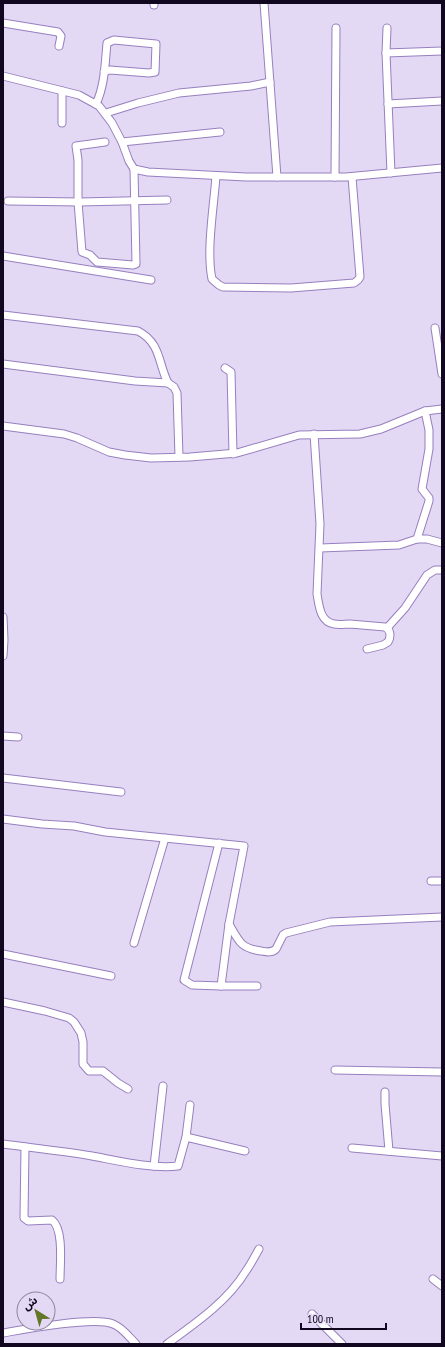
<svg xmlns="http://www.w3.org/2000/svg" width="445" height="1347" viewBox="0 0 445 1347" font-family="'PT Sans Narrow','Noto Sans Arabic',sans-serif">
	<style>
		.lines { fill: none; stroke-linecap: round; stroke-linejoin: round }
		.minor-casing { stroke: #977fbe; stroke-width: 9 }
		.minor { stroke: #fff; stroke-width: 7 }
	</style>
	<rect width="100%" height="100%" fill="#e3d9f5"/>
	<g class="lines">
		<g class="minor-casing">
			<g id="minor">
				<polyline points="264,3 277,177"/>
				<polyline points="154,5 154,3"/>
				<polyline points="3,23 58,32 61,36 59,46"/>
				<polyline points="387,28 386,53 391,173"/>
				<polyline points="386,53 442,51"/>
				<polyline points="3,76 79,95 99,106 112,123 122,142 129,161 134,169 148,172 246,177 346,177 442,168"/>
				<path d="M 96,104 C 105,85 105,63 107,43 L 114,40 L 156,44 L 155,72 L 149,73 L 110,70 L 104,72"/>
				<polyline points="388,104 442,101"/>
				<polyline points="106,113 138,103 179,93 251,86 270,82"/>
				<polyline points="62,123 62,91"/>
				<polyline points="105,142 76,146 78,160 78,202 82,252 90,255 97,262 133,265 136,264 134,169"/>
				<polyline points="122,142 220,132"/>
				<path d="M 216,176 C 214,205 206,251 212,279 L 219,285 L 223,287 L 291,288 L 354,283 L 358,280 L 360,277 L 352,177"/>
				<polyline points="335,177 336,28"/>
				<polyline points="8,201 80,202 167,200"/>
				<polyline points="3,256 151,280"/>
				<path d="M 3,315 L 138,331 C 161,343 158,363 168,383"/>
				<polyline points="435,328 442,374"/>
				<polyline points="3,364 135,381 168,383 174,387 177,393 179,457"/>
				<polyline points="225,368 231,372 233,454"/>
				<polyline points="425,411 429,430 429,449 422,489 429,498 429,501 417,539 427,539 442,543"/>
				<polyline points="3,426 64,434 77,438 109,452 125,455 151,458 190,457 237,453 299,435 360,434 381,429 425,411 442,409"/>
				<path d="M 314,434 L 320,524 L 317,594 C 319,605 320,622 334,624 C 340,625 345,624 350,624 C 362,625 374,626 385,627 C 391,630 391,637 388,642 L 383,645 L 367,649"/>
				<polyline points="320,548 399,545 417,539"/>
				<polyline points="3,617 4,640 3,656"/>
				<polyline points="387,628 405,608 427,575 435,570 442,570"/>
				<polyline points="3,736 18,737"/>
				<polyline points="3,778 121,792"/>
				<polyline points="3,819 42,824 74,826 105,832 244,846 229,924 221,986 257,986"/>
				<polyline points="219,843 184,980 192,985 221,986"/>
				<polyline points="431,881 442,881"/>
				<path d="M 229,924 C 239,941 240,948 261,951 C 267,952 272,953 276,949 L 283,935 L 286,933 L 330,922 L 442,917"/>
				<polyline points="134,943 165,838"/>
				<polyline points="3,954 111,976"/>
				<polyline points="3,1002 45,1011 69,1018 74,1022 81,1033 83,1042 83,1064 89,1071 103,1071 118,1083 128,1089"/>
				<polyline points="335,1070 442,1072"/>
				<polyline points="385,1092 385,1104 389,1151"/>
				<polyline points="186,1137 245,1151"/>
				<path d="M 3,1144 C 33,1148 63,1151 92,1156 C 119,1161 151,1169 178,1166 L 186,1137 L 190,1105"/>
				<path d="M 25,1147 L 24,1218 L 28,1221 L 52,1220 C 64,1229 60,1265 60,1279"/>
				<polyline points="352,1148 442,1156"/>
				<polyline points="154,1166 163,1086"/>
				<polyline points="433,1279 442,1286"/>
				<polyline points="312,1314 342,1344"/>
				<path d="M 3,1333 C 26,1329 94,1316 113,1324 C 122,1327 129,1337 136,1344"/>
				<path d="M 167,1344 C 196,1323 228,1301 246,1271 C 251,1264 255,1256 259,1249"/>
			</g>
		</g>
		<use href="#minor" class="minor"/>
	</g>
	<rect width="445" height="1347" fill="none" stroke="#11071e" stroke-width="8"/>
	<g transform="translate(36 1311) rotate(323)"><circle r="19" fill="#e3d9f5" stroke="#8f859f"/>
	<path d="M0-3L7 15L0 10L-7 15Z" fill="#637625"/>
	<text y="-6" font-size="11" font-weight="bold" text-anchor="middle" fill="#11071e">ش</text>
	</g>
	<path d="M301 1323v6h85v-6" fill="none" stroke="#11071e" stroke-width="2"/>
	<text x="307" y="1323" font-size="12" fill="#11071e" stroke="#e3d9f5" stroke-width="3" paint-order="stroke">100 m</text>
</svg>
